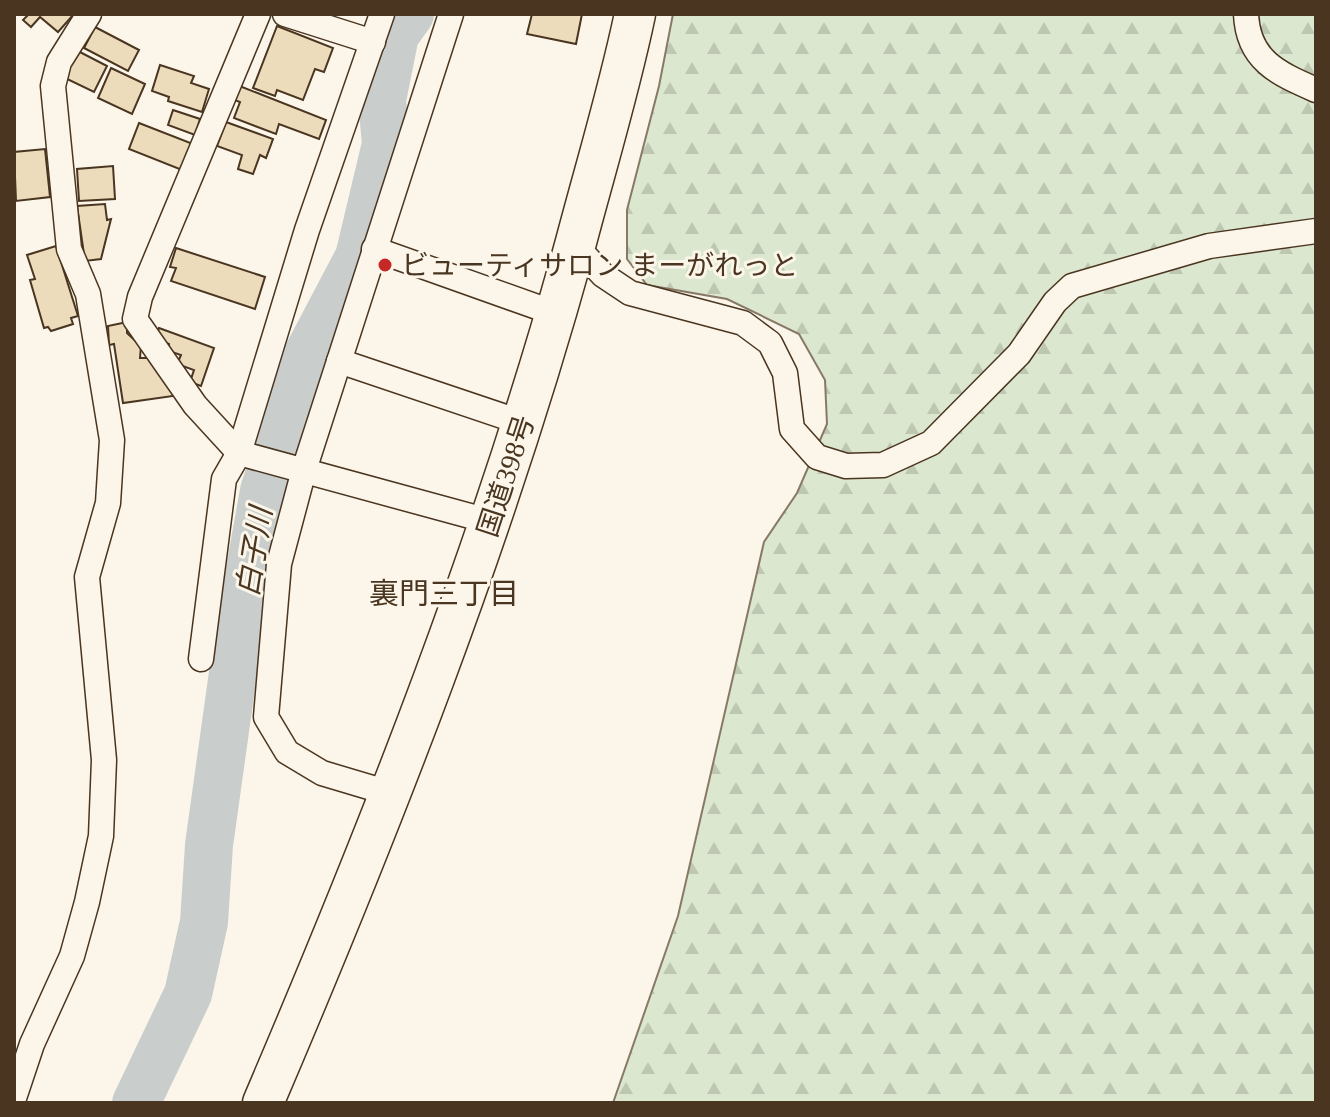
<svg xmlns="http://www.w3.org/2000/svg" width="1330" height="1117" viewBox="0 0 1330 1117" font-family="'Times New Roman','Noto Sans JP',serif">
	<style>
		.forest { fill: url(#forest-firs); stroke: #887966; stroke-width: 2 }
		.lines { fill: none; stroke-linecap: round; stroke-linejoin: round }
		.river { stroke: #c9cecd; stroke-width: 48 }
		.building { fill: #ecdcbc; stroke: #4a3520; stroke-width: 2 }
		.minor-casing { stroke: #4a3520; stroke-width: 27 }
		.trunk-casing { stroke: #4a3520; stroke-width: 43 }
		.minor { stroke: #fbf6e9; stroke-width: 24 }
		.trunk { stroke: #fbf6e9; stroke-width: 40 }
		.poi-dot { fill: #c62828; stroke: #fbf6e9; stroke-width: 3 }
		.labels { text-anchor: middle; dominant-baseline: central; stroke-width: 6; stroke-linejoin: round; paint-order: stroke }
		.poi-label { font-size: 28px; fill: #4a3520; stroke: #fbf6e9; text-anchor: start }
		.street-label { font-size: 28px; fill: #4a3520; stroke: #fbf6e9 }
		.water-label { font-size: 30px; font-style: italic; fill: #4a3520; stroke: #fbf6e9 }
		.neighbourhood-label { font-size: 30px; fill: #4a3520; stroke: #fbf6e9 }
	</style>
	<defs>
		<pattern id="forest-firs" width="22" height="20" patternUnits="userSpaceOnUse" patternTransform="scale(2)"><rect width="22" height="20" fill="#dce7d0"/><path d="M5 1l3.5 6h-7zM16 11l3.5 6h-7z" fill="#bec7b2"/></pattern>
	</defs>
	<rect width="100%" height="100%" fill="#fbf6e9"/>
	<polygon class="forest" points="673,14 1316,14 1316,1103 613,1103 678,916 764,542 797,493 827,424 825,380 799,334 727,299 647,285 627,259 627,210 659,86"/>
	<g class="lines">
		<polyline class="river" points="136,1103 188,994 204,922 209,845 239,630 264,491 309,352 359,257 386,144 382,100 395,35 410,14"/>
	</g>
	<g class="building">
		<polygon points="29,14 74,14 58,32 40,17 31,27 23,20"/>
		<polygon points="532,14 582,14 576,44 527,34"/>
		<polygon points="277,26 333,48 324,72 315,69 303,100 277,90 275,96 253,88"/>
		<polygon points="95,27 139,50 128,71 84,48"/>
		<polygon points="76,50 107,66 94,92 63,77"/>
		<polygon points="160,65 194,76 191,83 209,89 202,112 168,101 169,97 152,91"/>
		<polygon points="111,68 145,84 132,114 98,98"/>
		<polygon points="237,85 326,120 319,139 279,124 276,134 234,118 240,102 232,99"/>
		<polygon points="173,110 200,119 195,135 168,125"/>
		<polygon points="226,122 273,139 266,158 260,155 253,174 238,169 242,155 217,146"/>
		<polygon points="139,123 193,144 182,170 129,149"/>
		<polygon points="45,149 50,197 16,201 14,152"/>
		<polygon points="113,166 115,199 79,201 77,169"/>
		<polygon points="105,204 107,220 111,219 101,259 85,261 77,206"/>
		<polygon points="56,246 78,316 71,318 73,324 51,331 48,327 44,328 30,280 35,279 27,255"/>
		<polygon points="176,248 265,277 255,309 171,281 176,268 170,267"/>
		<polygon points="127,322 127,333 141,346 140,358 148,358 172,390 173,396 123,403 114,344 109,345 108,326"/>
		<polygon points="159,328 214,348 201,386 190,382 194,370 177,364 181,355 169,351 169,344 155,339"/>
	</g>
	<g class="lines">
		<g class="minor-casing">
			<g id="minor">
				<polyline points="258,14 140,297 135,319 195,405 239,453 492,522"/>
				<polyline points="285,14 373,42"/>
				<path d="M 1246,14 C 1248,60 1277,73 1316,90"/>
				<polyline points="575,245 603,275 630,293 743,323 770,343 785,373 792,429 817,457 846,466 883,465 931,443 1019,354 1055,302 1072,286 1209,246 1316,231"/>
				<polyline points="374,249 557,314"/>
				<polyline points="339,361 523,423"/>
				<polyline points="201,659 224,479 239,453 307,230 382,14"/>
				<polyline points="389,793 322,773 287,752 266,717 279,564 304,470 451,14"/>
				<polyline points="14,1098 32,1044 72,956 87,902 101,836 104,760 87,577 108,503 112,440 88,294 69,249 53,86 59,62 89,14"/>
			</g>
		</g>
		<g class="trunk-casing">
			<path id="trunk" d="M 263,1103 C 383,822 495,537 576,242 C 596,166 619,91 635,14"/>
		</g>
		<use href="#minor" class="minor"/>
		<use href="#trunk" class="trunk"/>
	</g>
	<circle class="poi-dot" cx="385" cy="265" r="8"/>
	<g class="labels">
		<g class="poi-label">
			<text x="401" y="265">ビューティサロン まーがれっと</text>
		</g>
		<g class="street-label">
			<text transform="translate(506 476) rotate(-72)">国道398号</text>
		</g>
		<g class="water-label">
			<text transform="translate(254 552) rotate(-81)">白子川</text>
		</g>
		<g class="neighbourhood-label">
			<text x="444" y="593">裏門三丁目</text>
		</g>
	</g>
	<rect width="1330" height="1117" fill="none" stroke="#4a3520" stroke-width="32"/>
</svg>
